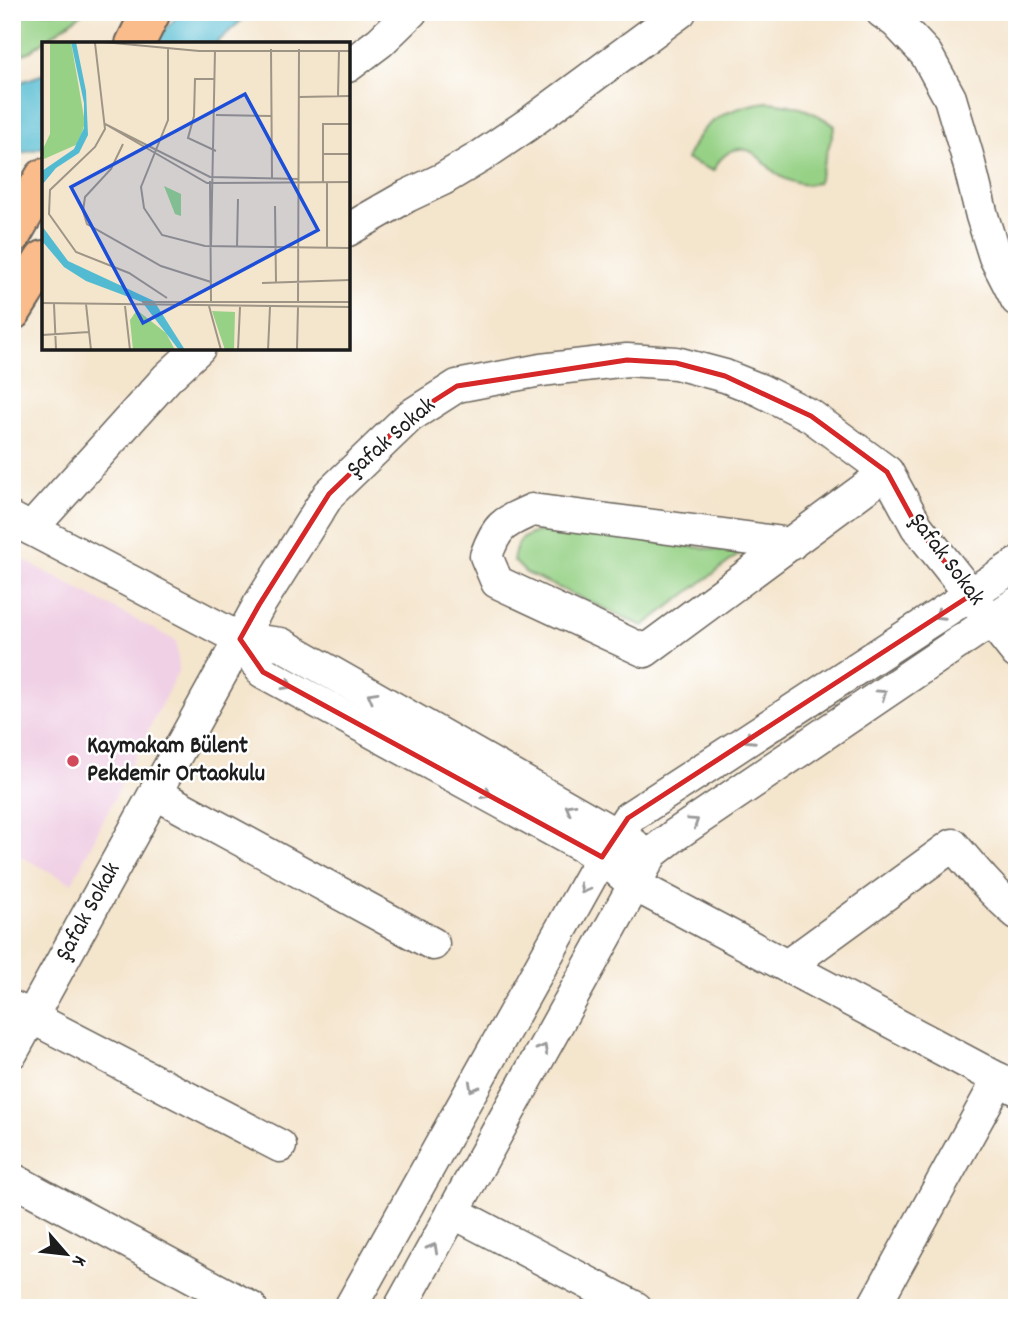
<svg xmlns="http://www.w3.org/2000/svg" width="1029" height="1320" viewBox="0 0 1029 1320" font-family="Dekko,sans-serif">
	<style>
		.built { fill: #f0d0e5 }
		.green { fill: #96d186; stroke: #597651; stroke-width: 2 }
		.water { fill: #53bbd1; stroke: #386c76; stroke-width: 2 }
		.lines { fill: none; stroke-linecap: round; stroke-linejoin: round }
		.minor-casing { stroke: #68625a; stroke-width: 35 }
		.major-casing { stroke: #68625a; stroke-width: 42 }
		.minor { stroke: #fff; stroke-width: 32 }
		.major { stroke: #f9bc8a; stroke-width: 38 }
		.oneway { stroke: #999 }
		.marked { fill: none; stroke: #d62828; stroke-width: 5; stroke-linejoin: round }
		.poi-dot { fill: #d1495b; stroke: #fff; stroke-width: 2.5 }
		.labels { text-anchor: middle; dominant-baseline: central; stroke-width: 5; stroke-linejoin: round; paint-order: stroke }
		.street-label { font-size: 24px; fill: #1c1c1c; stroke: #fff }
		.poi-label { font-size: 24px; font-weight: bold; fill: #1c1c1c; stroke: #fff; text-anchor: start }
		.inset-road { fill: none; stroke: #9e9586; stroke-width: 2 }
		.view { fill: #1d4ed8; fill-opacity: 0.15; stroke: #1d4ed8; stroke-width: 3.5 }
		.inset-edge { fill: none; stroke: #1c1c1c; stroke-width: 3.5 }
	</style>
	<rect width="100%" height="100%" fill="#fff"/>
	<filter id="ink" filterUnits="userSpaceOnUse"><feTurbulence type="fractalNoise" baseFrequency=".0143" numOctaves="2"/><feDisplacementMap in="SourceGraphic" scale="14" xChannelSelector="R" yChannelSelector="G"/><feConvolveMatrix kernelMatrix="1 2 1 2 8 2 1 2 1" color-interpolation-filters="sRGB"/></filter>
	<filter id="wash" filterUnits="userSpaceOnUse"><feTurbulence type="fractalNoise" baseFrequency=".00686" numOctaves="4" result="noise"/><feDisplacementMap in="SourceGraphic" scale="28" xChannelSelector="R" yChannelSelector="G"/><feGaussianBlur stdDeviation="1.57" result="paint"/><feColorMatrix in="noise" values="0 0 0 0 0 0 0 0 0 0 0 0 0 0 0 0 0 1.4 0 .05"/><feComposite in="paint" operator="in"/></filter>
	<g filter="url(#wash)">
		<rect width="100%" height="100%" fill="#f4e5cd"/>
		<polygon class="built" points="12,554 176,641 179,669 72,883 12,852"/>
		<g class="green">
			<polygon points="12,12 84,12 29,52 12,57"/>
			<path d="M 767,102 C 794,104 813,110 835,126 L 818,182 C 806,188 788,182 777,174 C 763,164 752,142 731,151 C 722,156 717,162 713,171 L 686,159 C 691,149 696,138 704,129 C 721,112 744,105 767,102 Z"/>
			<path d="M 540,531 L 572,531 L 741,553 L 643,626 L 526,573 L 513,560 C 517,541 521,536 540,531 Z"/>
		</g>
		<g class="water">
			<polygon points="181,12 251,12 215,44 152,44"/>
			<polygon points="44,74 44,147 12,156 12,85"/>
		</g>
	</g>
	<g filter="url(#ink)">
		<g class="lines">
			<g class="minor-casing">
				<g id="minor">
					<polyline points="882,12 896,22 926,54 950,98 967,155 982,216 995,257 1017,300"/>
					<polyline points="348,66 380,42 411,12"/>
					<polyline points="348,230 407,196 443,179 480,157 527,125 680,12"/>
					<polyline points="12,519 240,639 281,644 634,845"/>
					<polyline points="31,529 167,378 199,348"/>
					<path d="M 791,544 L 532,510 C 503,523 497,525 486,556 L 497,582 L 645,651 L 887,472"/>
					<polyline points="240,639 263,672 602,857 633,884 1017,1089"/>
					<polyline points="155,793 433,944"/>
					<path d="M 787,966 L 953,845 C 973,869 993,893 1017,913"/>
					<polyline points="14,1008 280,1146"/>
					<polyline points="12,1052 259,605 329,494 410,416 457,386 541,370 627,360 676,363 725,376 760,390 811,416 887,472 917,527 1017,653"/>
					<polyline points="12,1179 251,1308"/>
					<polyline points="453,1212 636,1308"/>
					<polyline points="350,1308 591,876 628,818 1017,564"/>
					<polyline points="400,1308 652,853 675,835 1017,603"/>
					<polyline points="873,1308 999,1079"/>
				</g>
			</g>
			<g class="major-casing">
				<g id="major">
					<polyline points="135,44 151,12"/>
					<polyline points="12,234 44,178"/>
					<polyline points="12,311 44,260"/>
				</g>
			</g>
			<use href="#minor" class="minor"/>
			<use href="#major" class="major"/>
		</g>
		<defs><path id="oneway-chevron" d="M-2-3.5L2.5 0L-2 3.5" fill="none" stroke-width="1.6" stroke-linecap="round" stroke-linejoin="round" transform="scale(1.75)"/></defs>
		<g class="oneway">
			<use href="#oneway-chevron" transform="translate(939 615) rotate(147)"/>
			<use href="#oneway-chevron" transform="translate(288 685) rotate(29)"/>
			<use href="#oneway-chevron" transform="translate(882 694) rotate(-34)"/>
			<use href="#oneway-chevron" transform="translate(372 696) rotate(-151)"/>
			<use href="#oneway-chevron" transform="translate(749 739) rotate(147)"/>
			<use href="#oneway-chevron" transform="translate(487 794) rotate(29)"/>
			<use href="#oneway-chevron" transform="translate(570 808) rotate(-151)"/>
			<use href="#oneway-chevron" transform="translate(694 822) rotate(-34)"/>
			<use href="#oneway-chevron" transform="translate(584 889) rotate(119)"/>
			<use href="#oneway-chevron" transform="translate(543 1049) rotate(-61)"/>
			<use href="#oneway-chevron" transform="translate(473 1087) rotate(119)"/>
			<use href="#oneway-chevron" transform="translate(433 1248) rotate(-61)"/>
		</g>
	</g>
	<path class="marked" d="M 627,360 L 676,363 L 725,376 L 811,416 L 887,472 L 917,527 L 971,595 L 628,818 L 602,857 L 263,672 L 240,639 L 259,605 L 329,494 L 410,416 L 457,386 Z"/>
	<circle class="poi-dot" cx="73" cy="761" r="7"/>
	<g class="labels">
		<g class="street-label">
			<text transform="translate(392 438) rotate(-41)">Şafak Sokak</text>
			<text transform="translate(946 560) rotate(53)">Şafak Sokak</text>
			<text transform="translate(89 912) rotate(-61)">Şafak Sokak</text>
		</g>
		<g class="poi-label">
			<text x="87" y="747">Kaymakam Bülent<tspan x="87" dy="28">Pekdemir Ortaokulu</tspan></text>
		</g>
	</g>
	<g transform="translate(42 42)">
		<rect width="308" height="308" fill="#f4e5cd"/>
		<path d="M 8,0 L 29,0 L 43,81 L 36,102 L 2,117 L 0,109 L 8,92 ZM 122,144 L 139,152 L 139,174 L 133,172 ZM 95,268 L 124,291 L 133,308 L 91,308 L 88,278 ZM 170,269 L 193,270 L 192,308 L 183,308 Z" fill="#96d186"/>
		<path d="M 29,0 L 34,0 L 44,49 L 46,93 L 37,111 L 14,126 L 0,143 L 0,129 L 32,107 L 42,86 L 42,61 ZM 0,184 L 26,219 L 112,259 L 143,308 L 137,308 L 100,260 L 44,239 L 22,225 L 0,199 Z" fill="#53bbd1"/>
		<path class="inset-road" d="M 61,0 L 157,9 L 308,9M 53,1 L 63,87 L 53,105 L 8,148 L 7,172 L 34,210 L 87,231 L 125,256M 126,7 L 126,78 L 99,145 L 102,166 L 120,193 L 163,204 L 308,206M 229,7 L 230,136M 173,37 L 153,37 L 152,74 L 146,96 L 174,109M 296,54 L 297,9M 257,55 L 308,54M 174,73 L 229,74M 63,82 L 165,141 L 308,140M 63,82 L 168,135 L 257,137M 81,102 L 69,127 L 43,155 L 41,169 L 45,182 L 119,224 L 169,240M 281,112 L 308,112M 168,139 L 169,259M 281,140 L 281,82 L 308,82M 285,140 L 285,206M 233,164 L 234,240M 169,204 L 173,8M 195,205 L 196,157M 220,241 L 308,238M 100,260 L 308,260M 0,261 L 308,265M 256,261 L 257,7M 12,262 L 14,308M 44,262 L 49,308M 83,264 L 88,308M 167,264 L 179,308M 0,293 L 47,290M 196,308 L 198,265M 226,308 L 228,265M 255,308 L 256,265"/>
		<path class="view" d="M 203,52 L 276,188 L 101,281 L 29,145 Z"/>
		<rect width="308" height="308" class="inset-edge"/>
	</g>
	<rect width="1029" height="1320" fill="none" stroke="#fff" stroke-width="42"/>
	<g transform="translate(66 1254) rotate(118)" stroke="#ffffff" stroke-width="5" paint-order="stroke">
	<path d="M0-5L12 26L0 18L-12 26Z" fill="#1c1c1c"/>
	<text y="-10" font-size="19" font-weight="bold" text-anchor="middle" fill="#1c1c1c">K</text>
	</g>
</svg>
